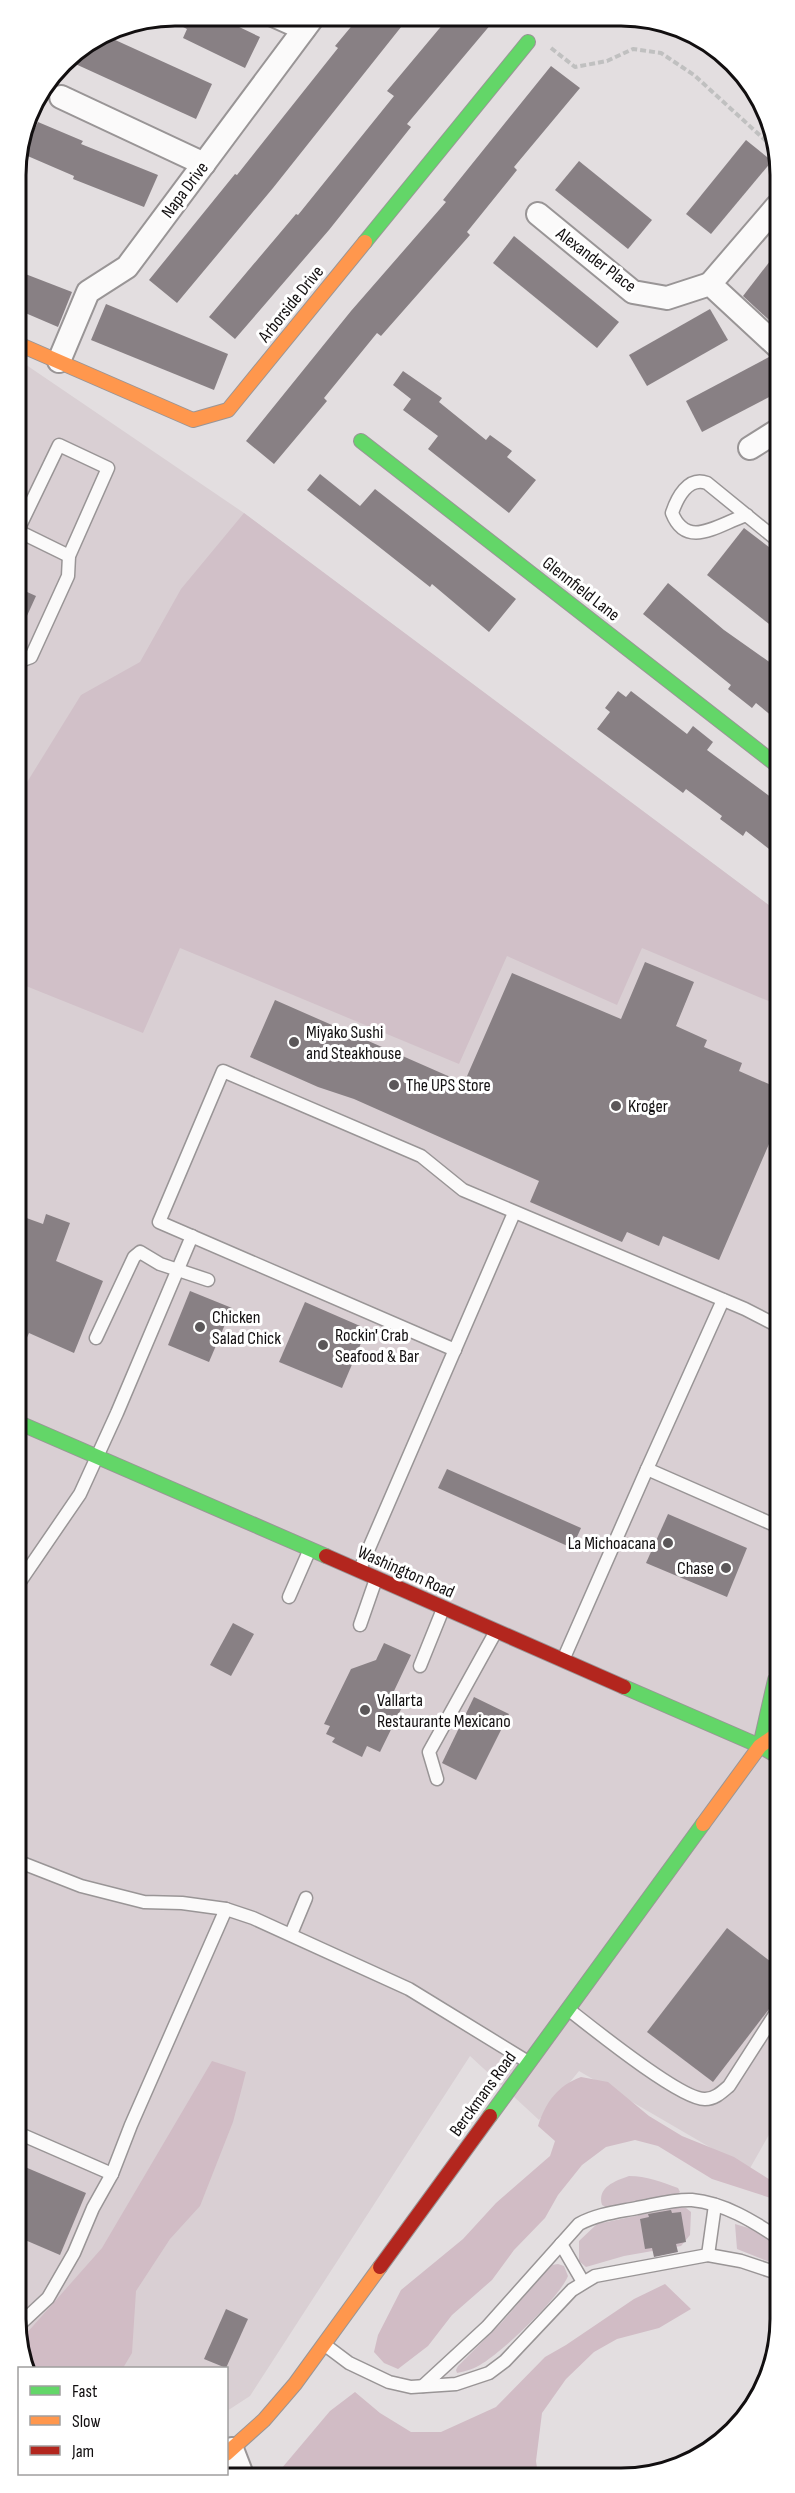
<svg xmlns="http://www.w3.org/2000/svg" width="795" height="2493" viewBox="0 0 795 2493" font-family="'Sofia Sans Condensed',sans-serif">
	<style>
		.built { fill: #d9cfd3 }
		.green { fill: #d1c0c8 }
		.forest { fill: #d1bcc5 }
		.building { fill: #888084 }
		.lines { fill: none; stroke-linecap: round; stroke-linejoin: round }
		.lane-casing { stroke: #999596; stroke-width: 15 }
		.street-casing { stroke: #999596; stroke-width: 26 }
		.fast-casing { stroke: #999596; stroke-width: 16 }
		.slow-casing { stroke: #999596; stroke-width: 16 }
		.jam-casing { stroke: #999596; stroke-width: 16 }
		.path { stroke: #c0c0c0; stroke-width: 4; stroke-dasharray: 6 3; stroke-linecap: butt }
		.lane { stroke: #fbfafa; stroke-width: 12 }
		.street { stroke: #fbfafa; stroke-width: 22 }
		.fast { stroke: #63d668; stroke-width: 14 }
		.slow { stroke: #ff974d; stroke-width: 14 }
		.jam { stroke: #b3261e; stroke-width: 14 }
		.poi-dot { fill: #5b5759; stroke: #fff; stroke-width: 2 }
		.labels { text-anchor: middle; dominant-baseline: central; stroke-width: 6; stroke-linejoin: round; paint-order: stroke }
		.street-label { font-size: 18px; fill: #120f10; stroke: #fff }
		.poi-label { font-size: 18px; fill: #120f10; stroke: #fff; text-anchor: start }
		.rim { fill: none; stroke: #120f10; stroke-width: 3 }
	</style>
	<rect width="100%" height="100%" fill="#e3dee0"/>
	<polygon class="built" points="16,358 244,513 778,912 779,2117 749,2170 579,2071 539,2120 470,2056 250,2396 227,2411 226,2368 28,2368 18,2349"/>
	<g class="green">
		<polygon points="244,513 778,912 778,1005 642,948 617,1005 507,956 459,1064 180,948 143,1033 16,982 16,800 81,695 140,662 181,589"/>
		<path d="M 629,2176 C 647,2176 661,2182 678,2188 L 680,2192 L 673,2197 L 608,2208 L 602,2205 C 597,2187 615,2181 629,2176 Z"/>
		<polygon points="679,2207 686,2208 691,2212 690,2235 681,2246 624,2256 586,2267 579,2261 579,2241 597,2224"/>
		<polygon points="735,2224 752,2229 780,2247 780,2266 737,2249"/>
		<path d="M 558,2264 L 564,2266 L 568,2276 C 559,2298 504,2350 483,2363 C 475,2369 466,2371 457,2373 L 456,2370 L 458,2366 L 503,2321 L 545,2272 L 552,2265 Z"/>
	</g>
	<g class="forest">
		<polygon points="212,2061 246,2072 233,2122 200,2206 170,2239 136,2291 132,2353 123,2368 28,2368 18,2349 18,2343 102,2248"/>
		<path d="M 581,2077 L 608,2082 L 649,2116 L 682,2136 L 734,2157 L 780,2186 L 780,2201 L 712,2179 L 658,2146 L 635,2140 L 606,2147 L 582,2165 L 558,2195 L 545,2218 L 514,2250 L 492,2280 L 452,2315 L 428,2346 L 398,2369 L 384,2363 L 374,2352 L 378,2335 L 401,2290 L 463,2239 L 496,2203 L 550,2156 L 555,2141 L 538,2126 C 546,2102 557,2086 581,2077 Z"/>
		<polygon points="665,2284 691,2309 659,2328 617,2339 594,2352 566,2379 542,2413 536,2461 538,2475 276,2475 330,2411 355,2392 380,2413 411,2432 441,2432 496,2407 545,2357 566,2345 634,2299"/>
	</g>
	<g class="building">
		<polygon points="174,15 214,15 260,37 245,68 183,38 187,29 164,17"/>
		<polygon points="360,16 409,17 273,188 177,303 149,280 235,174 237,175 338,48 335,46"/>
		<polygon points="449,17 497,17 407,124 411,127 329,230 235,339 209,317 296,214 298,215 394,96 387,91"/>
		<polygon points="102,34 212,84 196,119 71,62 76,50"/>
		<polygon points="551,66 580,88 514,167 517,170 467,232 470,235 381,336 377,333 324,398 327,401 274,464 246,441 351,311 446,202 443,200"/>
		<polygon points="38,122 83,141 81,144 158,175 144,207 73,179 74,176 23,154"/>
		<polygon points="746,140 772,161 711,234 686,214"/>
		<polygon points="579,161 652,220 628,249 555,190"/>
		<polygon points="514,236 619,322 597,348 493,263"/>
		<polygon points="777,252 777,309 769,320 743,296"/>
		<polygon points="15,270 72,292 58,327 16,309"/>
		<polygon points="106,304 228,354 214,390 91,340"/>
		<polygon points="710,309 728,340 647,386 629,355"/>
		<polygon points="769,357 777,373 777,393 702,432 686,401"/>
		<polygon points="403,371 442,398 439,402 486,440 490,435 512,451 507,457 536,480 509,513 428,449 438,436 403,410 411,399 393,385"/>
		<polygon points="320,474 360,506 375,489 516,599 489,632 432,584 430,587 307,490"/>
		<polygon points="744,528 778,554 778,631 707,575"/>
		<polygon points="668,583 724,630 778,668 778,721 756,703 752,708 728,689 731,685 643,614"/>
		<polygon points="16,587 36,596 16,640"/>
		<polygon points="618,691 626,697 631,691 687,734 693,726 713,742 707,750 772,798 769,802 778,809 778,856 746,831 743,836 720,819 722,816 686,789 683,793 597,729 610,712 605,708"/>
		<polygon points="645,962 694,982 676,1026 707,1040 704,1047 742,1063 739,1071 778,1088 778,1123 719,1260 663,1236 659,1246 627,1232 622,1242 530,1202 539,1181 354,1099 318,1087 250,1057 275,1000 464,1083 512,973 621,1019"/>
		<polygon points="46,1214 70,1223 56,1261 103,1281 74,1353 29,1333 17,1360 17,1229 21,1216 43,1224"/>
		<polygon points="190,1291 232,1308 209,1362 168,1345"/>
		<polygon points="305,1302 367,1329 342,1388 279,1362"/>
		<polygon points="447,1469 581,1528 572,1548 438,1488"/>
		<polygon points="668,1514 747,1548 727,1597 646,1563"/>
		<polygon points="233,1623 254,1634 231,1676 210,1665"/>
		<polygon points="384,1643 411,1655 394,1691 407,1697 380,1752 367,1746 362,1757 332,1742 335,1738 326,1734 330,1726 324,1724 351,1669 376,1660"/>
		<polygon points="474,1697 509,1714 476,1780 442,1763"/>
		<polygon points="727,1928 779,1968 779,1996 713,2082 647,2032"/>
		<polygon points="18,2164 86,2193 60,2255 18,2237"/>
		<polygon points="671,2210 672,2213 681,2212 686,2242 676,2244 678,2252 654,2257 652,2248 645,2249 640,2219 649,2217 648,2214"/>
		<polygon points="226,2309 248,2319 226,2368 204,2359"/>
	</g>
	<g class="lines">
		<g class="lane-casing">
			<g id="lane">
				<path d="M 747,515 C 720,523 687,551 672,513 C 677,498 688,476 707,483 L 777,540"/>
				<polyline points="16,530 69,556"/>
				<polyline points="16,659 20,661 31,657 68,576 69,556 108,468 59,445 18,530"/>
				<polyline points="723,1300 647,1469 779,1527"/>
				<polyline points="96,1338 134,1257 140,1252 160,1264 208,1280"/>
				<polyline points="455,1350 159,1222 223,1071 421,1156 463,1190 745,1309 778,1326"/>
				<polyline points="360,1569 514,1213"/>
				<polyline points="17,1586 80,1494 117,1413 192,1236"/>
				<polyline points="289,1597 310,1549"/>
				<polyline points="360,1625 376,1579"/>
				<polyline points="563,1660 647,1469"/>
				<polyline points="420,1666 443,1609"/>
				<polyline points="437,1779 429,1752 495,1633"/>
				<polyline points="17,1861 81,1886 144,1902 182,1903 226,1909 253,1918 409,1989 528,2062"/>
				<polyline points="291,1934 306,1898"/>
				<path d="M 568,2009 C 591,2027 681,2100 705,2099 C 715,2099 722,2092 729,2086 L 779,2008"/>
				<polyline points="18,2133 112,2174"/>
				<polyline points="561,2244 583,2282"/>
				<polyline points="708,2255 715,2205"/>
				<polyline points="18,2326 48,2298 74,2253 93,2208 112,2174 131,2125 226,1909"/>
				<polyline points="325,2345 349,2363 389,2382 411,2387 456,2384 489,2373 505,2361 572,2290 595,2276 708,2255 741,2261 780,2274"/>
				<path d="M 423,2386 L 487,2327 L 579,2224 C 597,2214 617,2212 637,2208 C 654,2205 674,2199 692,2200 C 724,2203 753,2221 780,2239"/>
			</g>
		</g>
		<g class="street-casing">
			<g id="street">
				<polyline points="275,16 304,29"/>
				<polyline points="61,97 204,164"/>
				<polyline points="538,214 633,292 667,298 710,284 777,346"/>
				<polyline points="710,284 777,206"/>
				<polyline points="59,361 88,292 127,267 314,16"/>
				<polyline points="750,448 777,431"/>
				<polyline points="232,2449 242,2475"/>
			</g>
		</g>
		<g class="fast-casing">
			<g id="fast">
				<polyline points="365,242 528,42"/>
				<polyline points="361,441 778,766"/>
				<polyline points="17,1422 326,1556"/>
				<polyline points="624,1687 760,1746 779,1757"/>
				<polyline points="760,1746 775,1680 779,1676"/>
				<polyline points="490,2116 703,1824"/>
				<polyline points="200,2475 202,2474"/>
			</g>
		</g>
		<g class="slow-casing">
			<g id="slow">
				<polyline points="16,343 193,420 228,410 365,242"/>
				<polyline points="703,1824 760,1746 779,1733"/>
				<polyline points="226,2454 264,2420 295,2384 380,2267"/>
			</g>
		</g>
		<g class="jam-casing">
			<g id="jam">
				<polyline points="326,1556 624,1687"/>
				<polyline points="380,2267 490,2116"/>
			</g>
		</g>
		<polyline class="path" points="551,48 575,67 607,61 633,49 661,53 694,75 777,151"/>
		<use href="#lane" class="lane"/>
		<use href="#street" class="street"/>
		<use href="#fast" class="fast"/>
		<use href="#slow" class="slow"/>
		<use href="#jam" class="jam"/>
	</g>
	<g class="poi-dot">
		<circle cx="294" cy="1042" r="6"/>
		<circle cx="394" cy="1085" r="6"/>
		<circle cx="616" cy="1106" r="6"/>
		<circle cx="200" cy="1327" r="6"/>
		<circle cx="323" cy="1345" r="6"/>
		<circle cx="668" cy="1543" r="6"/>
		<circle cx="726" cy="1568" r="6"/>
		<circle cx="365" cy="1710" r="6"/>
	</g>
	<g class="labels">
		<g class="street-label">
			<text transform="translate(185 190) rotate(-53)">Napa Drive</text>
			<text transform="translate(596 260) rotate(37)">Alexander Place</text>
			<text transform="translate(291 304) rotate(-51)">Arborside Drive</text>
			<text transform="translate(581 589) rotate(38)">Glennfield Lane</text>
			<text transform="translate(406 1572) rotate(24)">Washington Road</text>
			<text transform="translate(483 2094) rotate(-54)">Berckmans Road</text>
		</g>
		<g class="poi-label">
			<text x="306" y="1032">Miyako Sushi<tspan x="306" dy="21">and Steakhouse</tspan></text>
			<text x="406" y="1085">The UPS Store</text>
			<text x="628" y="1106">Kroger</text>
			<text x="212" y="1317">Chicken<tspan x="212" dy="21">Salad Chick</tspan></text>
			<text x="335" y="1335">Rockin' Crab<tspan x="335" dy="21">Seafood &amp; Bar</tspan></text>
			<text x="656" y="1543" text-anchor="end">La Michoacana</text>
			<text x="714" y="1568" text-anchor="end">Chase</text>
			<text x="377" y="1700">Vallarta<tspan x="377" dy="21">Restaurante Mexicano</tspan></text>
		</g>
	</g>
	<path d="M0 0H795V2493H0ZM175 26H621A149 149 0 0 1 770 175V2319A149 149 0 0 1 621 2468H175A149 149 0 0 1 26 2319V175A149 149 0 0 1 175 26Z" fill="#fff" fill-rule="evenodd"/>
	<path class="rim" d="M175 26H621A149 149 0 0 1 770 175V2319A149 149 0 0 1 621 2468H175A149 149 0 0 1 26 2319V175A149 149 0 0 1 175 26Z"/>
	<rect x="18" y="2367" width="210" height="108" fill="#ffffff" stroke="#a09f9f" stroke-width="1.5"/>
	<rect x="30" y="2386" width="30" height="9" fill="#63d668" stroke="#a09f9f" stroke-width="1.5"/>
	<text x="72" y="2397" font-size="18" fill="#120f10">Fast</text>
	<rect x="30" y="2416" width="30" height="9" fill="#ff974d" stroke="#a09f9f" stroke-width="1.5"/>
	<text x="72" y="2427" font-size="18" fill="#120f10">Slow</text>
	<rect x="30" y="2446" width="30" height="9" fill="#b3261e" stroke="#a09f9f" stroke-width="1.5"/>
	<text x="72" y="2457" font-size="18" fill="#120f10">Jam</text>
</svg>
